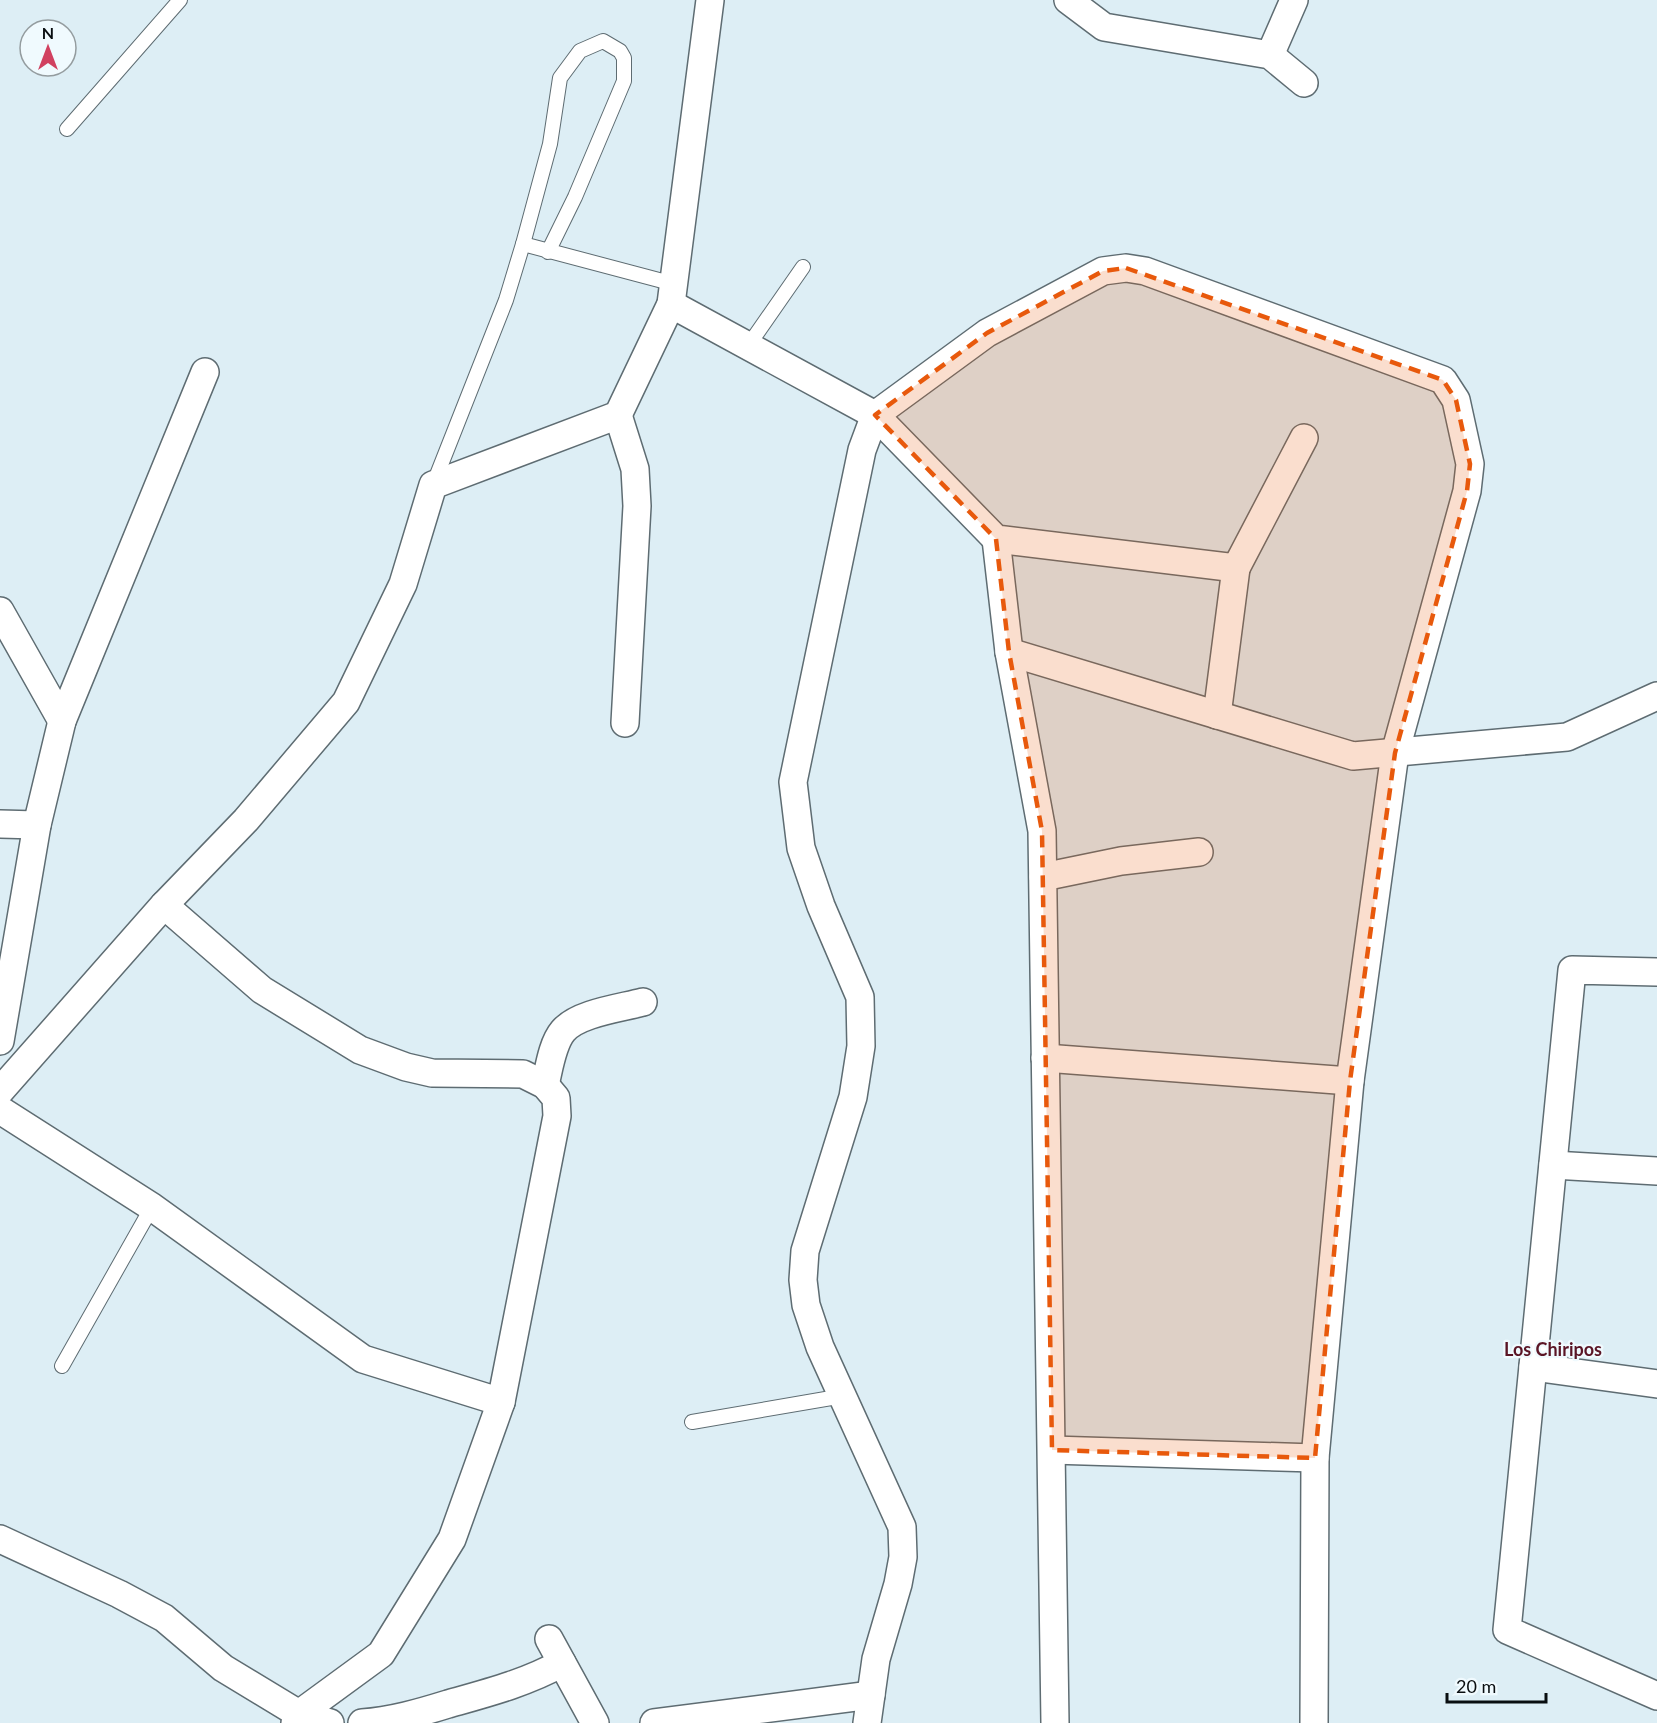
<svg xmlns="http://www.w3.org/2000/svg" width="1657" height="1723" viewBox="0 0 1657 1723" font-family="Lato,sans-serif">
	<style>
		.lines { fill: none; stroke-linecap: round; stroke-linejoin: round }
		.service-casing { stroke: #5e6c72; stroke-width: 16 }
		.minor-casing { stroke: #5e6c72; stroke-width: 30 }
		.service { stroke: #fff; stroke-width: 14 }
		.minor { stroke: #fff; stroke-width: 27 }
		.marked { fill: #e8590c; fill-opacity: 0.2; stroke: #e8590c; stroke-width: 4.5; stroke-dasharray: 12 8; stroke-linejoin: round }
		.labels { text-anchor: middle; dominant-baseline: central; stroke-width: 4.5; stroke-linejoin: round; paint-order: stroke }
		.neighbourhood-label { font-size: 18px; font-weight: bold; fill: #5a1525; stroke: #f0fafe }
	</style>
	<rect width="100%" height="100%" fill="#ddeef5"/>
	<g class="lines">
		<g class="service-casing">
			<g id="service">
				<polyline points="67,129 180,0"/>
				<polyline points="523,244 550,144 560,78 580,51 603,41 620,51 624,58 624,81 575,197 548,252"/>
				<polyline points="748,346 803,267"/>
				<polyline points="433,485 506,300 523,244 674,284"/>
				<polyline points="62,1366 152,1207"/>
				<polyline points="692,1422 843,1396"/>
			</g>
		</g>
		<g class="minor-casing">
			<g id="minor">
				<polyline points="1068,0 1104,27 1270,55 1304,83"/>
				<polyline points="1270,55 1294,0"/>
				<polyline points="671,304 875,415 996,539 1236,568 1304,438"/>
				<polyline points="618,415 635,469 637,506 625,723"/>
				<polyline points="996,539 1009,652 1042,831 1055,1723"/>
				<polyline points="0,611 62,721"/>
				<polyline points="1009,652 1353,756 1567,737 1657,696"/>
				<polyline points="1217,715 1236,568"/>
				<polyline points="0,824 37,825"/>
				<polyline points="1043,877 1121,861 1199,852"/>
				<polyline points="164,905 262,990 360,1050 406,1067 432,1073 523,1074 545,1085 556,1098 557,1116 501,1402 452,1539 381,1654 299,1714 295,1723"/>
				<polyline points="1657,972 1572,970 1507,1630 1657,1696"/>
				<polyline points="0,1041 37,825 62,721 205,372"/>
				<polyline points="1045,1058 1350,1081"/>
				<path d="M 545,1085 C 549,1069 552,1044 563,1031 C 578,1013 621,1008 643,1002"/>
				<polyline points="0,1091 164,905 246,820 346,702 403,584 433,485 618,415 671,304 710,0"/>
				<polyline points="0,1110 152,1207 363,1359 501,1402"/>
				<polyline points="1553,1165 1657,1171"/>
				<polyline points="1533,1367 1657,1384"/>
				<polyline points="1052,1450 1315,1458"/>
				<polyline points="0,1539 119,1594 164,1618 223,1668 299,1714 330,1723"/>
				<polyline points="549,1639 595,1723"/>
				<path d="M 362,1723 C 391,1721 419,1713 448,1704 C 487,1693 526,1683 562,1663"/>
				<polyline points="654,1723 871,1695"/>
				<polyline points="867,1723 876,1659 898,1584 903,1557 902,1527 820,1347 806,1305 803,1280 805,1251 853,1097 861,1046 860,997 821,906 801,848 793,782 862,450 875,415 987,333 1103,271 1126,268 1145,271 1443,380 1456,400 1470,464 1467,491 1395,753 1350,1081 1315,1458 1314,1723"/>
			</g>
		</g>
		<use href="#service" class="service"/>
		<use href="#minor" class="minor"/>
	</g>
	<path class="marked" d="M 1126,268 L 1443,380 L 1456,400 L 1470,464 L 1467,491 L 1395,753 L 1350,1081 L 1315,1458 L 1052,1450 L 1042,831 L 1009,652 L 996,539 L 875,415 L 987,333 L 1103,271 Z"/>
	<g class="labels">
		<g class="neighbourhood-label">
			<text x="1553" y="1349">Los Chiripos</text>
		</g>
	</g>
	<g transform="translate(48 48)"><circle r="28" fill="#f0fafe" stroke="#949c9f" stroke-width="1.5"/>
	<path d="M0-4.5L10 22L0 15L-10 22Z" fill="#d14160"/>
	<text y="-9" font-size="16" font-weight="bold" text-anchor="middle" fill="#090e10">N</text>
	</g>
	<path d="M1447 1693v9h99v-9" fill="none" stroke="#090e10" stroke-width="3"/>
	<text x="1456" y="1693" font-size="18" fill="#090e10" stroke="#f0fafe" stroke-width="4.5" paint-order="stroke">20 m</text>
</svg>
